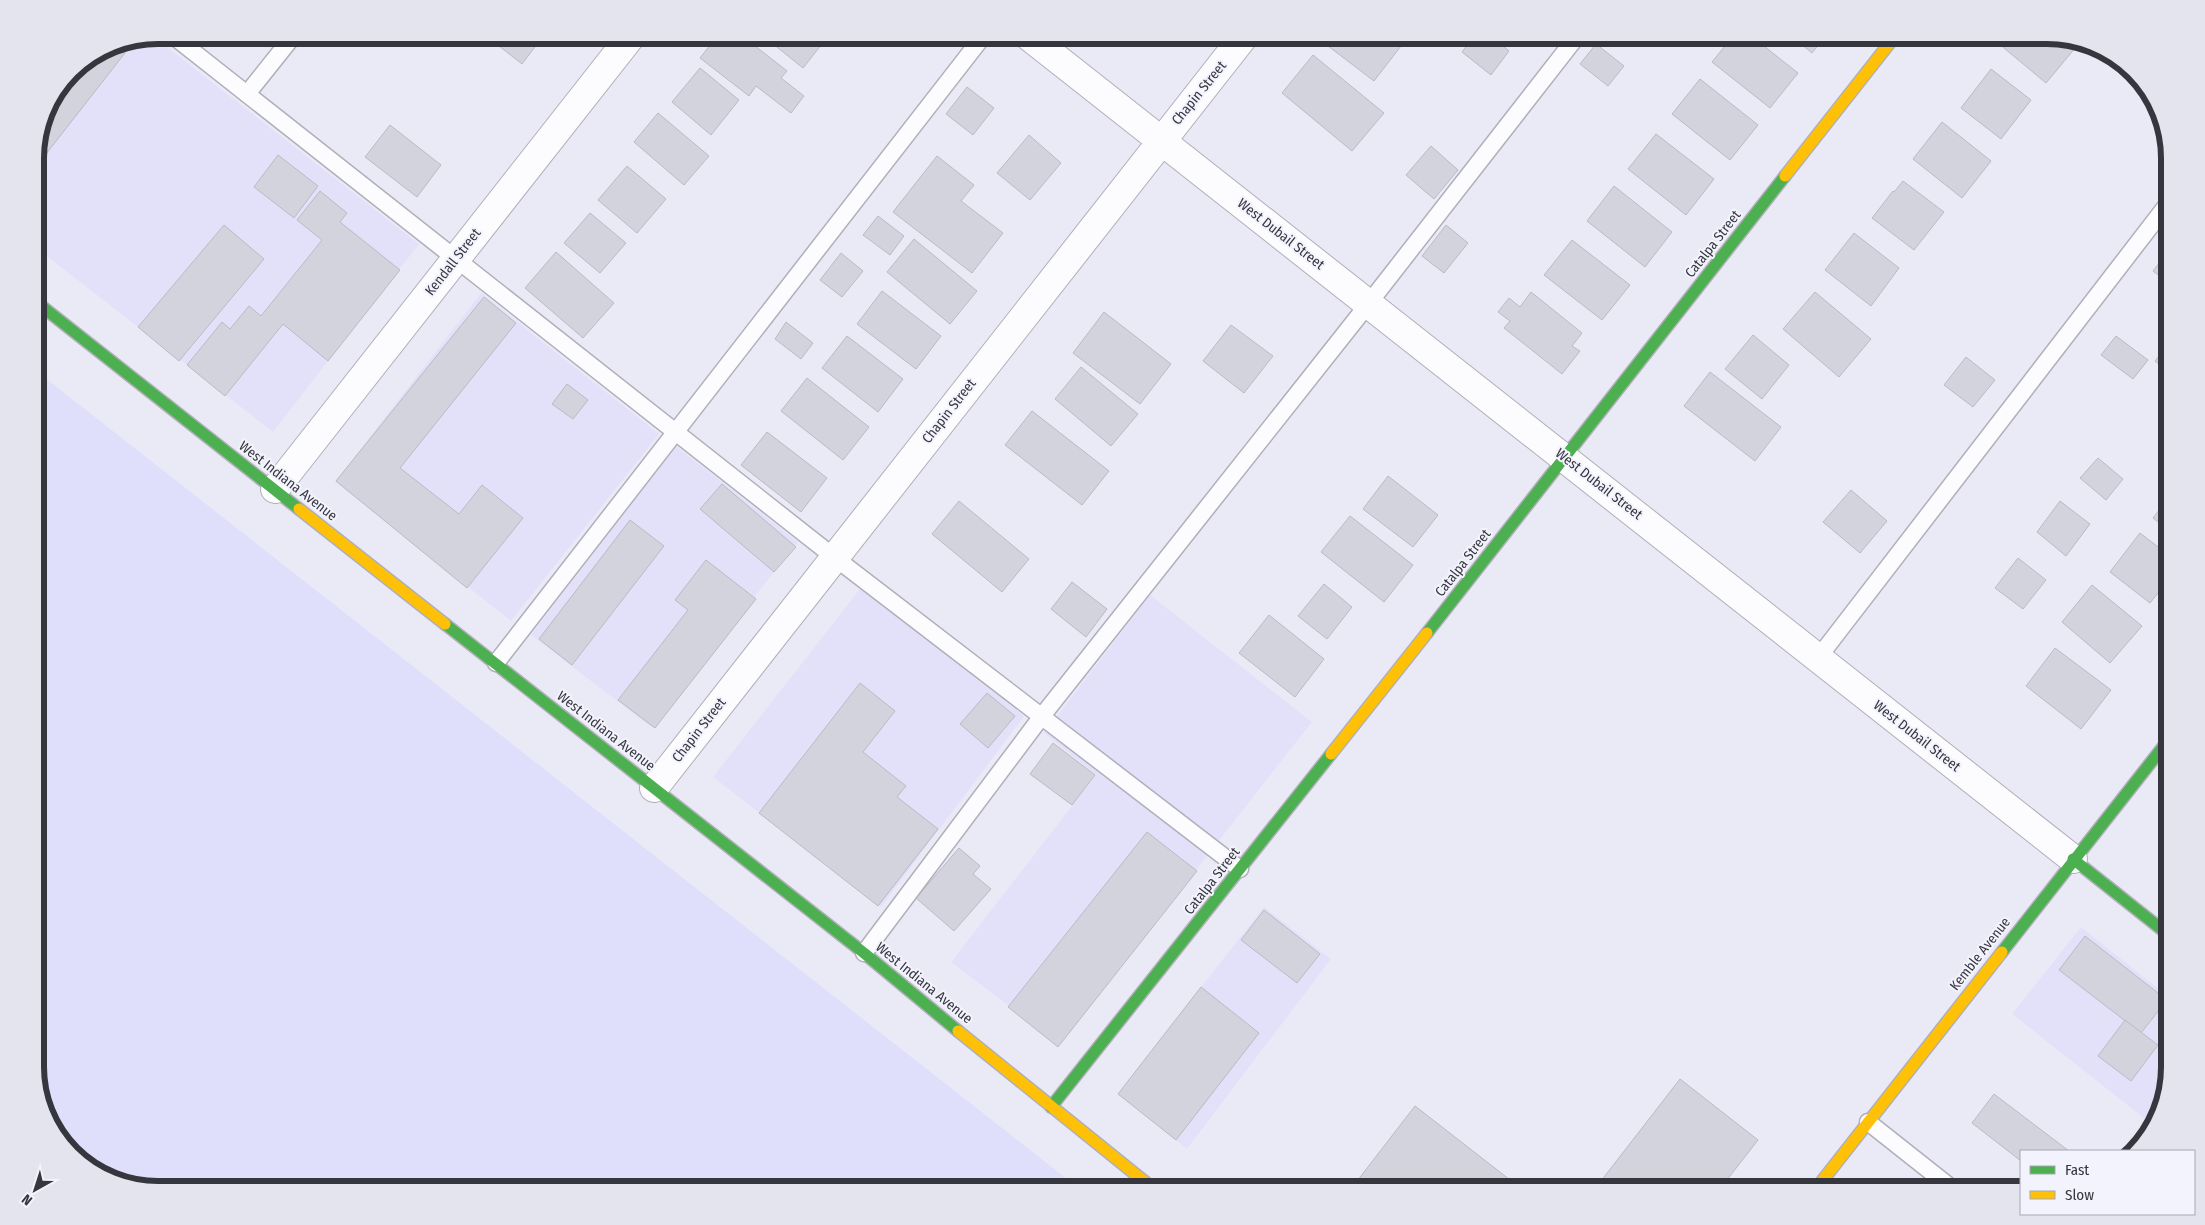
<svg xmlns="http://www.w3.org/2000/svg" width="2205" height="1225" viewBox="0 0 2205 1225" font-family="'Fira Sans Condensed',sans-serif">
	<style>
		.built { fill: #e2e1f9 }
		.green { fill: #dfdefb }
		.building { fill: #d3d3dd; stroke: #babac4 }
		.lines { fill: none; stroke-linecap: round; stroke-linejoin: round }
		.lane-casing { stroke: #b0afb9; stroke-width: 19 }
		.street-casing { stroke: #b0afb9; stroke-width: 30 }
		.fast-casing { stroke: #b0afb9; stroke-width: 14 }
		.slow-casing { stroke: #b0afb9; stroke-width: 14 }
		.lane { stroke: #fcfcfe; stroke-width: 16 }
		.street { stroke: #fcfcfe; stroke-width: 28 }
		.fast { stroke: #4caf50; stroke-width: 11 }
		.slow { stroke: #ffc107; stroke-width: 11 }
		.labels { text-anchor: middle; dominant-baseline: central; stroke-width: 4; stroke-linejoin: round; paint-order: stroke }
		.street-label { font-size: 14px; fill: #36363f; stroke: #f3f3fd }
		.rim { fill: none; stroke: #36363f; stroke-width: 6 }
	</style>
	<rect width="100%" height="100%" fill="#eaeaf7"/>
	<g class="built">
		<polygon points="153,36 419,244 273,432 35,247 35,150 44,110 71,71 111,44"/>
		<polygon points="481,293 659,434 511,621 335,482"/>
		<polygon points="676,446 798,542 651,727 531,635"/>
		<polygon points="860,589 1024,716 881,907 713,777"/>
		<polygon points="1150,595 1312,722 1059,1044 951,962 1096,775 1044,733"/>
		<polygon points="1264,907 1331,959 1187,1149 1118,1093"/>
		<polygon points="2081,927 2170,998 2170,1068 2154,1126 2012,1014"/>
	</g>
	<polygon class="green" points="35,370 1081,1190 158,1190 97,1174 55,1135 35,1075"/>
	<g class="building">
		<polygon points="485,35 544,35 522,64"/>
		<polygon points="718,35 741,35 787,71 781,78 804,96 791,113 756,86 749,96 700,58"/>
		<polygon points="762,35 829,35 803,68"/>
		<polygon points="1336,35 1386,35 1401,46 1374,81 1328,46"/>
		<polygon points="1475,35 1490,35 1509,51 1491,75 1462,52"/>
		<polygon points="1734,35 1750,35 1798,73 1770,108 1712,62"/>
		<polygon points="1790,35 1826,35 1812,53"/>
		<polygon points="2006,35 2048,35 2069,41 2076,47 2046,83 1998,43"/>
		<polygon points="111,44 125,53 35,168 35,150 44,110 71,71"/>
		<polygon points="1596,44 1624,66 1608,86 1580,64"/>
		<polygon points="1313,55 1384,113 1352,151 1282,93"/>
		<polygon points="700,68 739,100 711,135 672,102"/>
		<polygon points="1991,69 2031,100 2001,139 1961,108"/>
		<polygon points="1700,79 1758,125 1730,160 1672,114"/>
		<polygon points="967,87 994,108 973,135 946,114"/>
		<polygon points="658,113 709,156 684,185 634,142"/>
		<polygon points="1942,122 1991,161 1962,198 1913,159"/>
		<polygon points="390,125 441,165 417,197 365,157"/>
		<polygon points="1656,134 1714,179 1686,215 1628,169"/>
		<polygon points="1029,135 1061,163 1030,200 997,173"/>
		<polygon points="1431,146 1458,170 1434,199 1406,175"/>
		<polygon points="278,155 318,186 294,218 254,187"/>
		<polygon points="937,156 974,185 961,201 1003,233 972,273 893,212"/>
		<polygon points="627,166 666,199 637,233 598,200"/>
		<polygon points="1903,181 1944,212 1914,250 1872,218 1893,191 1894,192"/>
		<polygon points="1614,186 1672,232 1645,267 1587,221"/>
		<polygon points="320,191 347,213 340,222 400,270 328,361 283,324 225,396 187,365 222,322 230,329 249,306 261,316 322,240 297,220"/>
		<polygon points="590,213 626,243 600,273 564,243"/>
		<polygon points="878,216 904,236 890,255 863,235"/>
		<polygon points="224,225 264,259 179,361 138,327"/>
		<polygon points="1446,225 1468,243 1444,273 1422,256"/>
		<polygon points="1854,233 1899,268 1871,306 1825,270"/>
		<polygon points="914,239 977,291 950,324 887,272"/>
		<polygon points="1572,240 1630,285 1602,320 1544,275"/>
		<polygon points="2170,249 2170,284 2153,271"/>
		<polygon points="556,252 614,303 583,338 525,288"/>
		<polygon points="841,253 863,271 842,297 820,280"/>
		<polygon points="882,291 941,336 916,369 857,324"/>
		<polygon points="1531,292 1582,333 1572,346 1580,351 1562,374 1504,328 1510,321 1498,312 1509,298 1520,307"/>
		<polygon points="1815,292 1871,339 1839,377 1783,329"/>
		<polygon points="484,297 516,323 400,468 459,514 482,485 523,518 467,588 336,481"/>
		<polygon points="1104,312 1171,364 1140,404 1073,353"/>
		<polygon points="786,322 813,343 801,359 775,339"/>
		<polygon points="1231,325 1273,356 1244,393 1203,361"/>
		<polygon points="1753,335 1789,365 1762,399 1725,369"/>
		<polygon points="847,336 903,379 878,412 822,368"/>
		<polygon points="2116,336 2148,360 2133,379 2101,355"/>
		<polygon points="2170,342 2170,372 2155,361"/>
		<polygon points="1966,357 1995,380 1973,407 1944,385"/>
		<polygon points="1081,367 1138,414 1111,446 1055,399"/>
		<polygon points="1710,372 1781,427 1755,461 1684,406"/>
		<polygon points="807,378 869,427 843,460 781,411"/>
		<polygon points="567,384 588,400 573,419 552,404"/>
		<polygon points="1032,411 1109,471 1082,505 1005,445"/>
		<polygon points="767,432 827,478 801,512 741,465"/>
		<polygon points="2098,458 2123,479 2106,500 2080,478"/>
		<polygon points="1388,476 1438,515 1413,547 1363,509"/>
		<polygon points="722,484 796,547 774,572 700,509"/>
		<polygon points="1851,490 1887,521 1860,553 1823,522"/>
		<polygon points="2170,496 2170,531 2153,518"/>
		<polygon points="959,501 1029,559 1002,592 932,534"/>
		<polygon points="2060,501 2090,524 2066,556 2037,532"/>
		<polygon points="1350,516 1413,565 1384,602 1321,552"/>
		<polygon points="630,520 664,546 572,665 539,639"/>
		<polygon points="2140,533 2170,556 2170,578 2150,603 2110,572"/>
		<polygon points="2018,558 2046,580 2023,609 1995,588"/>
		<polygon points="706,560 756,599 655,728 618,700 688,610 675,600"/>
		<polygon points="1072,582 1107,609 1086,637 1051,609"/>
		<polygon points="1324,584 1352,607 1327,639 1298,616"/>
		<polygon points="2092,585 2142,626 2110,663 2062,622"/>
		<polygon points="1269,615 1324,659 1295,697 1239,653"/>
		<polygon points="2055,648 2111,690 2081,729 2026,686"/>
		<polygon points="860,683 895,711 863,752 906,786 897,797 938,829 878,906 759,813"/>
		<polygon points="987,693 1015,716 988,748 960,724"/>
		<polygon points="1053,743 1095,775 1072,805 1030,774"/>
		<polygon points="1147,832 1197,871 1058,1047 1008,1007"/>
		<polygon points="959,848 980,866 973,874 991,889 954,931 916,898"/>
		<polygon points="1264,910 1320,954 1297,983 1241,940"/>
		<polygon points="2085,936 2167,1000 2141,1033 2059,970"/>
		<polygon points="1201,987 1259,1033 1176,1140 1118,1094"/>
		<polygon points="2125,1020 2158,1045 2131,1081 2098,1056"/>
		<polygon points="2170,1054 2170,1068 2168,1075 2159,1068"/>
		<polygon points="1680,1079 1758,1140 1719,1190 1594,1190"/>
		<polygon points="1994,1094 2069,1151 2021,1151 2021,1161 1972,1123"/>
		<polygon points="1415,1106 1523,1190 1360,1190 1354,1185"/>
	</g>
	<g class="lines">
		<g class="lane-casing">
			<g id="lane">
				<polyline points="172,35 834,557 1240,869"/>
				<polyline points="247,94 294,35"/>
				<polyline points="1818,658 2170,201"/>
				<polyline points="496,663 984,35"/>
				<polyline points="864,953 1042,716 1369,303 1578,35"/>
				<polyline points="1868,1122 1954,1190"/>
			</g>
		</g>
		<g class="street-casing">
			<g id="street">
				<polyline points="1027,35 2073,859"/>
				<polyline points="275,489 632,35"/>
				<polyline points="654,788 1245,35"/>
			</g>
		</g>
		<g class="fast-casing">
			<g id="fast">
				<polyline points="35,301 299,509"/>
				<polyline points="445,624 864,953 958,1031"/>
				<polyline points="1427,633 1785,176"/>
				<polyline points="2073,859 2170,936"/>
				<polyline points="2002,952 2170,738"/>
				<polyline points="1051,1107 1331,754"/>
			</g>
		</g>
		<g class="slow-casing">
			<g id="slow">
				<polyline points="1785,176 1896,35"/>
				<polyline points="299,509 445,624"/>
				<polyline points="1331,754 1427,633"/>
				<polyline points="958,1031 1155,1190"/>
				<polyline points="1815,1190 2002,952"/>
			</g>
		</g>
		<use href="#lane" class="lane"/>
		<use href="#street" class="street"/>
		<use href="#fast" class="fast"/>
		<use href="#slow" class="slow"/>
	</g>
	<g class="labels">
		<g class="street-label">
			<text transform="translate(1199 93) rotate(-51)">Chapin Street</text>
			<text transform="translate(1281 234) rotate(38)">West Dubail Street</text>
			<text transform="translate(1713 244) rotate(-52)">Catalpa Street</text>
			<text transform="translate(453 262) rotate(-52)">Kendall Street</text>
			<text transform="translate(949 411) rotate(-52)">Chapin Street</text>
			<text transform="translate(288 481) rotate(38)">West Indiana Avenue</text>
			<text transform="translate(1599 484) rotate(38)">West Dubail Street</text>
			<text transform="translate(1463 563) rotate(-52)">Catalpa Street</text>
			<text transform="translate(699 730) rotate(-52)">Chapin Street</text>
			<text transform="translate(606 731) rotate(38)">West Indiana Avenue</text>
			<text transform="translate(1917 736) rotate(38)">West Dubail Street</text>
			<text transform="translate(1212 881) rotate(-52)">Catalpa Street</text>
			<text transform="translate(1980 954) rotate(-52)">Kemble Avenue</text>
			<text transform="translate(924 983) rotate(39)">West Indiana Avenue</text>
		</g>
	</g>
	<path d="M0 0H2205V1225H0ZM158 44H2047A114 114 0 0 1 2161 158V1067A114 114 0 0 1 2047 1181H158A114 114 0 0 1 44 1067V158A114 114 0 0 1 158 44Z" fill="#e4e4ee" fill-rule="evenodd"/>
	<path class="rim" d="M158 44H2047A114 114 0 0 1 2161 158V1067A114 114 0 0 1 2047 1181H158A114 114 0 0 1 44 1067V158A114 114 0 0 1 158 44Z"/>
	<rect x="2020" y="1150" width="175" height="65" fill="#f3f3fd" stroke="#a7a7b1"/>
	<rect x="2030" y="1166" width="25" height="8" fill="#4caf50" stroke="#a7a7b1"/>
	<text x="2065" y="1175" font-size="15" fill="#36363f">Fast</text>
	<rect x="2030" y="1191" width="25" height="8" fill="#ffc107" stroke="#a7a7b1"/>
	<text x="2065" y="1200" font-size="15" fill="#36363f">Slow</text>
	<g transform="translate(35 1190) rotate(219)" stroke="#f3f3fd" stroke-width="4" paint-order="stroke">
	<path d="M0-4L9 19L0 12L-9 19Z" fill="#36363f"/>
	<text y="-8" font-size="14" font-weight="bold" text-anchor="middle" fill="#36363f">N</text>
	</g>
</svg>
